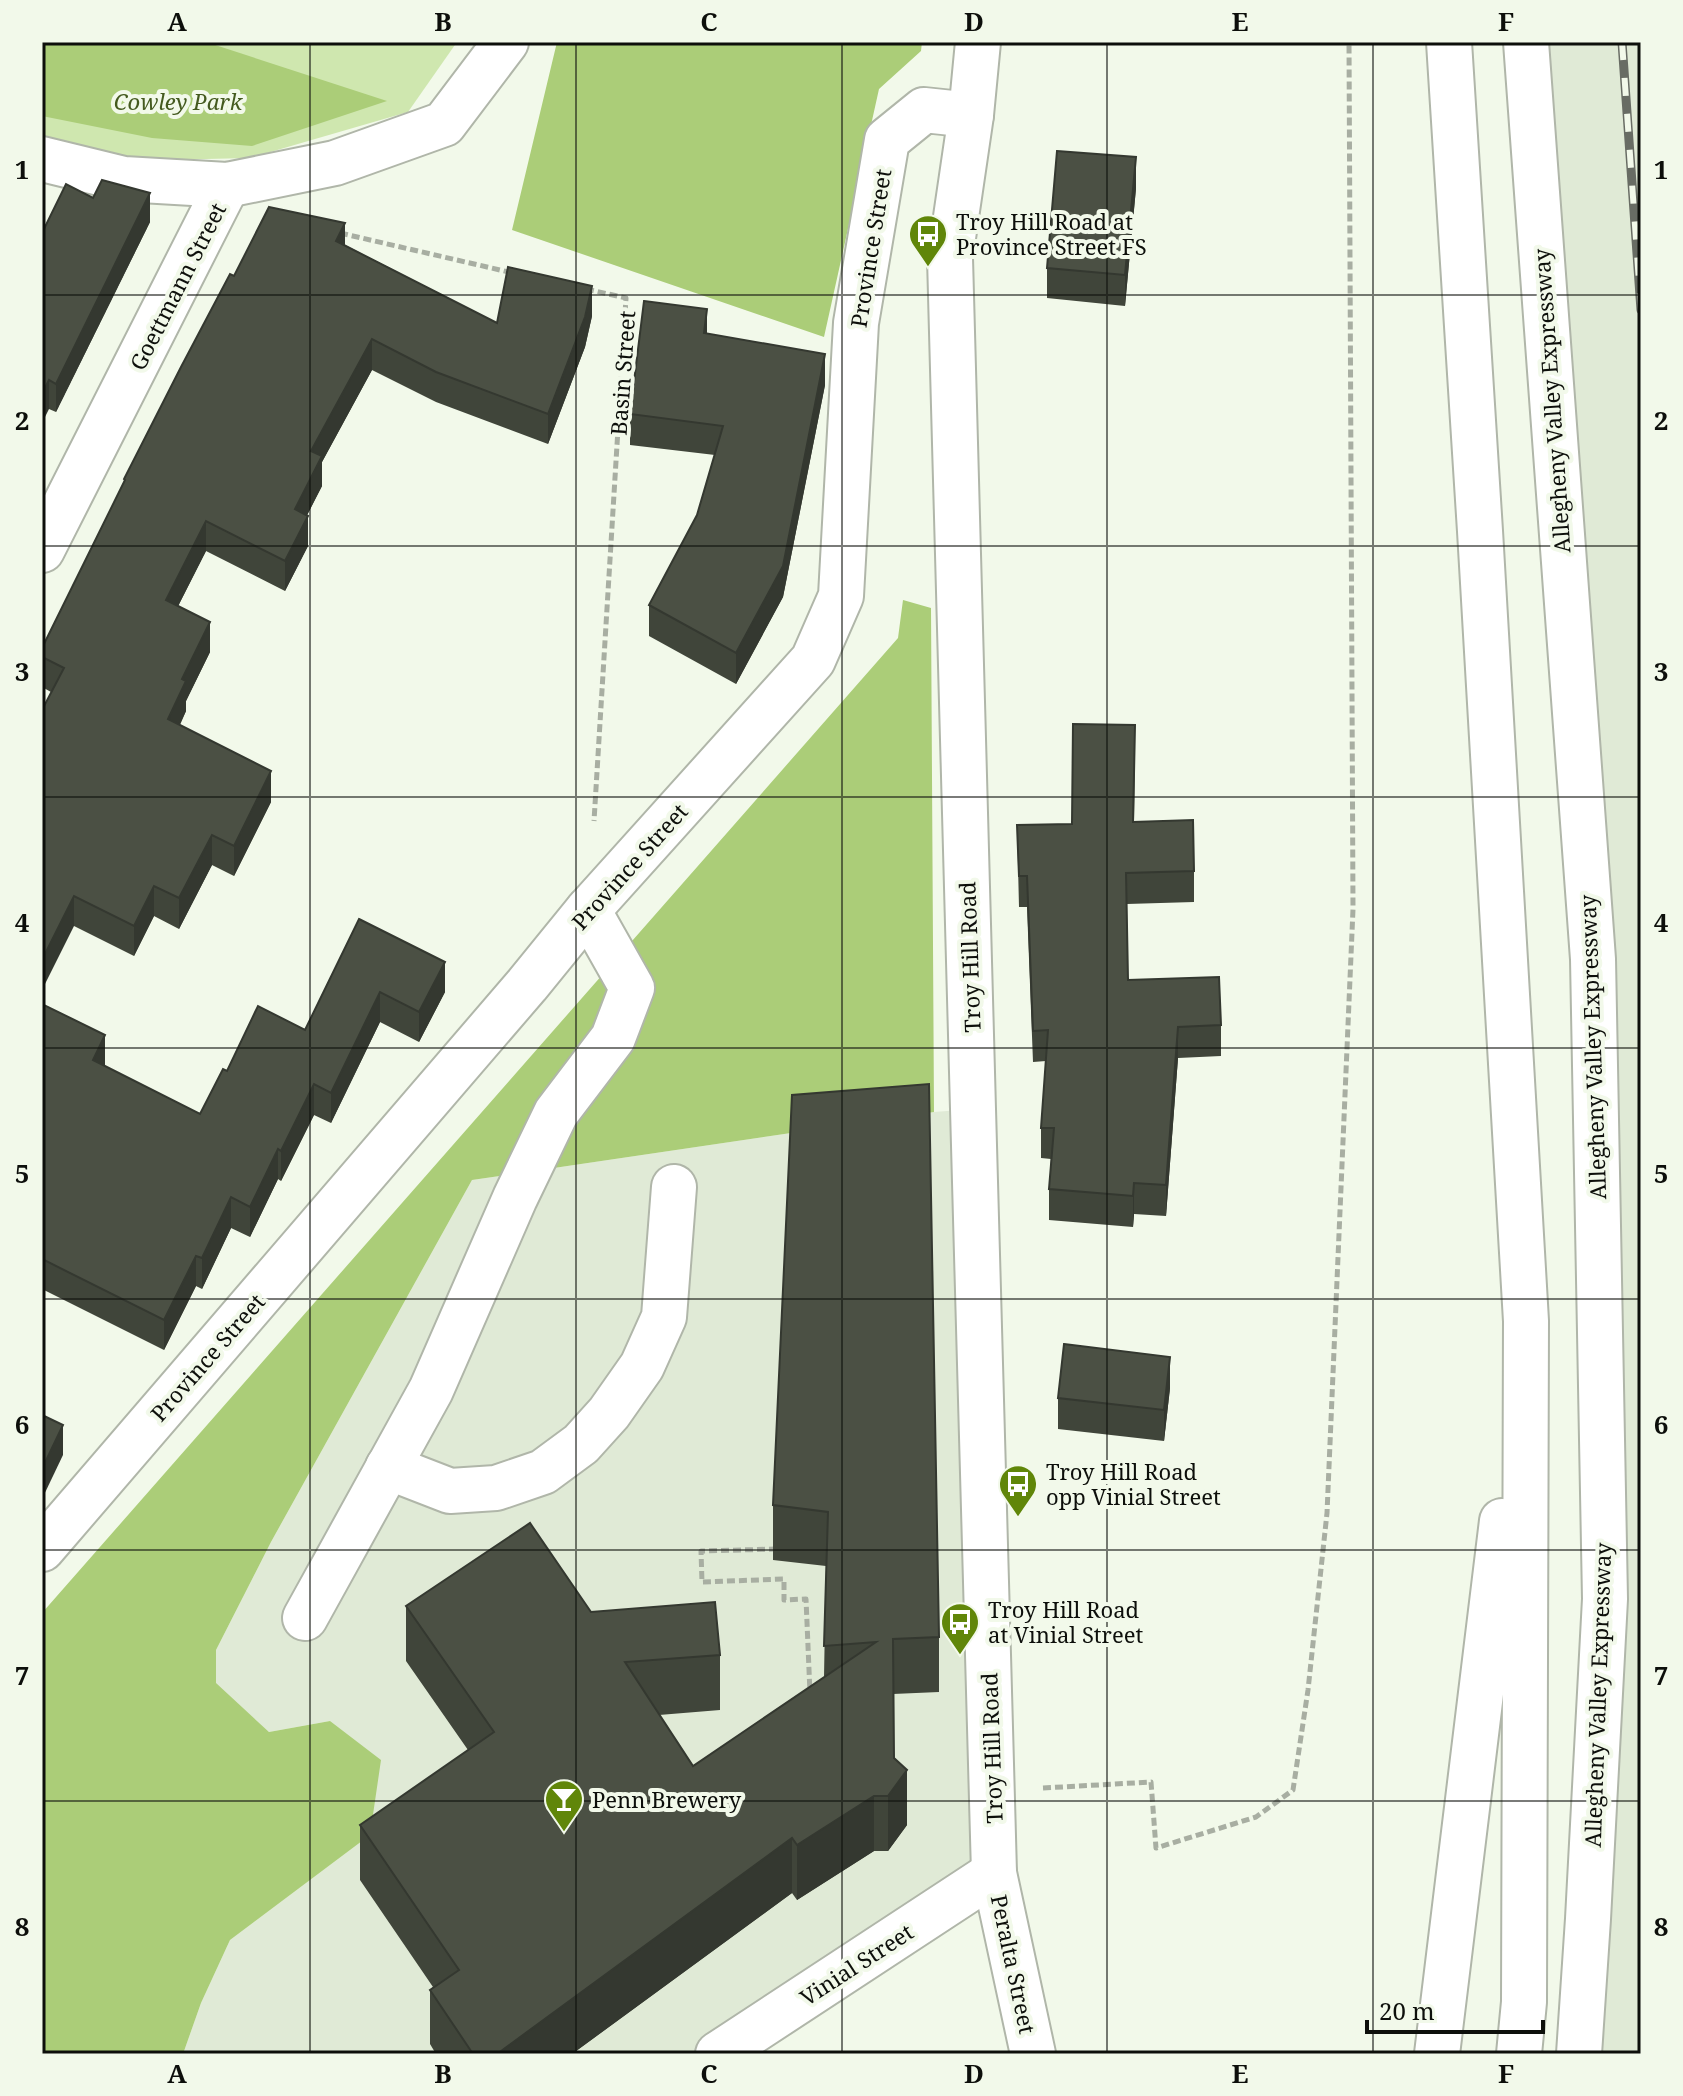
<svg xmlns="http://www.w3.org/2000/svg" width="1683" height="2096" viewBox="0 0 1683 2096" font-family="'Noto Serif',serif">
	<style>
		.built { fill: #e0ead6 }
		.green { fill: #cfe7af }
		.forest { fill: #abcd78 }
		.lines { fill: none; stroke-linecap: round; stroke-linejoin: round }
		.minor-casing { stroke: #b0b6a9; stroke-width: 48 }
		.highway-casing { stroke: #b0b6a9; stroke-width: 48 }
		.path { stroke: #a8aea2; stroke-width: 5; stroke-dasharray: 8 4; stroke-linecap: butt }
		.minor { stroke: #fff; stroke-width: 44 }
		.highway { stroke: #fff; stroke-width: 44 }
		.rail-casing { stroke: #686c64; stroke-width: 9 }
		.rail { stroke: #f2f9ea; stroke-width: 6; stroke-dasharray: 18; stroke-linecap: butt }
		.wall { fill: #40453a }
		.shaded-wall { fill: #343830 }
		.building { fill: #4b5044; stroke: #343830; stroke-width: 2 }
		.grid { fill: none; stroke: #0d0f0b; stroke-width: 2; stroke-opacity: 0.55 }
		.labels { text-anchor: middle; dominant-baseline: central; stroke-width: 8; stroke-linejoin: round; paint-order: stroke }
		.park-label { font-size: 22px; font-style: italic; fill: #445a1f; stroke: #f2f9ea }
		.poi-label { font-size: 22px; fill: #0d0f0b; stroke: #f2f9ea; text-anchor: start }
		.street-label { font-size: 22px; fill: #0d0f0b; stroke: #f2f9ea }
		.neatline { fill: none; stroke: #0d0f0b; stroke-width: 3 }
		.grid-label { font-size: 26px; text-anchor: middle; font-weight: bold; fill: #0d0f0b }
	</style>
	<rect width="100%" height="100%" fill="#f2f9ea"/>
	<g class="built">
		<polygon points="1526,42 1641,42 1641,2054 1579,2054 1605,1599"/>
		<polygon points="973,1109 994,1873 718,2054 183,2054 201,2003 230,1940 370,1835 330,1721 269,1732 215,1683 216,1650 271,1542 472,1180 934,1112"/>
	</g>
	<polygon class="green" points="42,42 457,42 408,112 250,158 118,161 42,140"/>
	<g class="forest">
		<polygon points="42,42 206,42 387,101 252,146 152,138 42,116"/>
		<polygon points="557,42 922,42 921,51 879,89 824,337 512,230"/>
		<polygon points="903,600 931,608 934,1112 472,1180 271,1542 216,1650 216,1683 269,1732 330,1721 381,1760 370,1835 230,1940 201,2003 183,2054 42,2054 42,1613 898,638"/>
	</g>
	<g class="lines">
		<g class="minor-casing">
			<g id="minor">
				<polyline points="978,42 971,115 950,258 973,1109 994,1873 1033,2054"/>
				<polyline points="42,159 124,179 227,185 335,163 444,124 506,42"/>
				<polyline points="42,550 227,185"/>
				<polyline points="388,1467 450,1491 496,1488 543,1472 581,1444 609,1413 642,1366 664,1317 674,1187"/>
				<polyline points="42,1549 527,985 588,910 813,660 841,596 856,323 887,140 924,110 971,115"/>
				<polyline points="305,1618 431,1390 515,1198 556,1113 613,1038 632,988 588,910"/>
				<polyline points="718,2054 994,1873"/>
			</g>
		</g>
		<g class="highway-casing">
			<g id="highway">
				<polyline points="1449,42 1480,531 1526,1321 1524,2002 1519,2054"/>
				<polyline points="1526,42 1593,959 1605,1599 1588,1919 1579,2054"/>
				<polyline points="1437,2054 1502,1521"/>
			</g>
		</g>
		<g class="path">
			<polyline points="340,233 513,273"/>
			<polyline points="586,289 626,298 594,821"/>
			<polyline points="777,1549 701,1551 702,1582 784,1579 784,1600 806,1599 810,1693"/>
			<polyline points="1043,1788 1151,1782 1156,1848 1256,1817 1293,1790 1308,1690 1327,1513 1353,909 1349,42"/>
		</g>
		<use href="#minor" class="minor"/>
		<use href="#highway" class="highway"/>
		<g class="rail-casing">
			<polyline id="rail" points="1622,42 1641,310"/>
		</g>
		<use href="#rail" class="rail"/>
	</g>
	<g class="wall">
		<polygon points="1136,188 1125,306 1047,298 1047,268"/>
		<polygon points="150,222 56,412 49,409 43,231"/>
		<polygon points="345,245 497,323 592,316 585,347 548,444 436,402 372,370 322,462 322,486 307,515 308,546 285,591 206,551 178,606 210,652 186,701 186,711 180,725 271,802 234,876 212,865 179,929 154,916 134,956 74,926 51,692 42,687 42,648 124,484 124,479 234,276"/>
		<polygon points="707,333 825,385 783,597 736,684 649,636 649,605 697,515 715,455 630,445 630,414"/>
		<polygon points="1135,756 1134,822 1194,871 1194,902 1127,904 1128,980 1221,1025 1221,1056 1178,1058 1166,1216 1134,1214 1133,1227 1049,1220 1049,1189 1051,1159 1041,1158 1041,1128 1046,1061 1033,1062 1027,907 1019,907 1017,825 1072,824"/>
		<polygon points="359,919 445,992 419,1042 380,1022 331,1123 314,1115 281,1181 278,1179 250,1237 231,1228 202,1289 196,1286 164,1350 42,1289 42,1004 105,1066 200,1114 227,1071 305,1030"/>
		<polygon points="792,1095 939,1637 939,1692 893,1694 894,1758 907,1825 888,1851 874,1851 797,1900 792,1893 572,2054 436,2054 430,2044 430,1990 433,1987 360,1880 360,1825 468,1750 406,1661 406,1606 591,1612 720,1655 720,1710 659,1715 693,1766 824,1677 826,1566 773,1560 773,1505"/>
		<polygon points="1170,1388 1164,1441 1058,1429 1058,1398"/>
	</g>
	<g class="shaded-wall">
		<polygon points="1136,157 1136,188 1125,306 1125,275"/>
		<polygon points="150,193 150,222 56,412 56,384"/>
		<polygon points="345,223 345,253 336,241"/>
		<polygon points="592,286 592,316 585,347 548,444 548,414"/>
		<polygon points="707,309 707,340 704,333"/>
		<polygon points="372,339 372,370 322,462 322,486 295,539 295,509 311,451"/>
		<polygon points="825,354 825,385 783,597 736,684 736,653"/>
		<polygon points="49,380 49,409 42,423 42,394"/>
		<polygon points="308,516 308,546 285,591 285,561"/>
		<polygon points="206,521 206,551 166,630 166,600"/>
		<polygon points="210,622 210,652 186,701 186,711 168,749 168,719 182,679"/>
		<polygon points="271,771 271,802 234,876 234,846"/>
		<polygon points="212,835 212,865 179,929 179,898"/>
		<polygon points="154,886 154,916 134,956 134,926"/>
		<polygon points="74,896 74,926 42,990 42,960"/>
		<polygon points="445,962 445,992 419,1042 419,1012"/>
		<polygon points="380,992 380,1022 331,1123 331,1093"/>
		<polygon points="1178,1027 1178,1058 1166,1216 1166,1185"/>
		<polygon points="105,1035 105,1066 93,1090 93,1060"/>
		<polygon points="314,1084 314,1115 281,1181 281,1151"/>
		<polygon points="278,1149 278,1179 250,1237 250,1207"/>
		<polygon points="1134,1183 1134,1214 1133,1227 1133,1196"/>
		<polygon points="231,1197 231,1228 202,1289 202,1258"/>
		<polygon points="196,1256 196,1286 164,1350 164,1320"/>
		<polygon points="1170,1357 1170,1388 1164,1441 1164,1410"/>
		<polygon points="63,1425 63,1455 42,1499 42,1469"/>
		<polygon points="907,1770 907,1825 888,1851 888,1796"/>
		<polygon points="874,1796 874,1851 797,1900 797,1845"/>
		<polygon points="792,1838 792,1893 572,2054 497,2054"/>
	</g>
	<g class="building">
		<polygon points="1057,151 1136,157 1125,275 1047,268"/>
		<polygon points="102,180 150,193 56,384 49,380 42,394 42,230 43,231 66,184 93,198"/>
		<polygon points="269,207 345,223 336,241 497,323 508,267 592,286 585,317 548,414 436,372 372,339 311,451 322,456 295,509 308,516 285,561 206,521 166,600 210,622 182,679 186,681 168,719 271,771 234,846 212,835 179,898 154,886 134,926 74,896 42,960 42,710 64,668 42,657 42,648 125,480 124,479 181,367 230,274 234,276"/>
		<polygon points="644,301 707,309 704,333 825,354 783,566 736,653 649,605 697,515 723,426 630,414"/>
		<polygon points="1073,724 1135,725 1133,822 1193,820 1194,871 1126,873 1128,980 1219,977 1221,1025 1178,1027 1166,1185 1134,1183 1133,1196 1049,1189 1054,1128 1041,1128 1048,1030 1033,1031 1027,876 1019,876 1017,825 1072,824"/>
		<polygon points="359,919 445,962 419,1012 380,992 331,1093 314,1084 281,1151 278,1149 250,1207 231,1197 202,1258 196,1256 164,1320 42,1259 42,1004 105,1035 93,1060 200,1114 223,1069 227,1071 258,1006 305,1030"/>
		<polygon points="929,1084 939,1637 893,1639 894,1758 907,1770 888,1796 874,1796 797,1845 792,1838 497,2054 473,2054 430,1990 459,1970 360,1825 494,1732 406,1606 530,1523 591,1612 715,1602 720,1655 625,1662 693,1766 876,1642 824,1646 828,1512 773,1505 792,1095"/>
		<polygon points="1064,1344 1170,1357 1164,1410 1058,1398"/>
		<polygon points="42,1415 63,1425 42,1469"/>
	</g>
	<path class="grid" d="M 310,42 L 310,2054M 576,42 L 576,2054M 842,42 L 842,2054M 1107,42 L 1107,2054M 1373,42 L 1373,2054M 42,295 L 1641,295M 42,546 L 1641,546M 42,797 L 1641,797M 42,1048 L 1641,1048M 42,1299 L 1641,1299M 42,1550 L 1641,1550M 42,1801 L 1641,1801"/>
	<defs>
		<g id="bus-pin" transform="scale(2)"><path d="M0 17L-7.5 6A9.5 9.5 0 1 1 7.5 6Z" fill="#608609" stroke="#f2f9ea"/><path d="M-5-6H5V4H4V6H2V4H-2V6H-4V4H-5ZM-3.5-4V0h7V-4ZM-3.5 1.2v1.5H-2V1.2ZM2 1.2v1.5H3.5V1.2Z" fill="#fff"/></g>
		<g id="bar-pin" transform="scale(2)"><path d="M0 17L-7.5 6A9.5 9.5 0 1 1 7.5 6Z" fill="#608609" stroke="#f2f9ea"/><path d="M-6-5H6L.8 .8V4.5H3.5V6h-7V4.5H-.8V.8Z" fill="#fff"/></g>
	</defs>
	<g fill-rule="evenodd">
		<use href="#bus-pin" x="928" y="234"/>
		<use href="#bus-pin" x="1018" y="1484"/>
		<use href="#bus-pin" x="960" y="1622"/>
		<use href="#bar-pin" x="564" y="1799"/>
	</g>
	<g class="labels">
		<g class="park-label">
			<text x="178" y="101">Cowley Park</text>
		</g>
		<g class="poi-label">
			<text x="956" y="221">Troy Hill Road at<tspan x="956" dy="25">Province Street FS</tspan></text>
			<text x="1046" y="1471">Troy Hill Road<tspan x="1046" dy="25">opp Vinial Street</tspan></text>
			<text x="988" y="1609">Troy Hill Road<tspan x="988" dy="25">at Vinial Street</tspan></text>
			<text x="592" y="1799">Penn Brewery</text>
		</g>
		<g class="street-label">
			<text transform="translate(870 248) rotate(-81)">Province Street</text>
			<text transform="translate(177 286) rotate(-63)">Goettmann Street</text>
			<text transform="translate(622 373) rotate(-86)">Basin Street</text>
			<text transform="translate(1551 401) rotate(-94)">Allegheny Valley Expressway</text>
			<text transform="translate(629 866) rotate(-48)">Province Street</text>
			<text transform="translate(969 957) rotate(-92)">Troy Hill Road</text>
			<text transform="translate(1592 1047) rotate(-92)">Allegheny Valley Expressway</text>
			<text transform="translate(207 1357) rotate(-49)">Province Street</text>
			<text transform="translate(1597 1695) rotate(-88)">Allegheny Valley Expressway</text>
			<text transform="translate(991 1748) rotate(-92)">Troy Hill Road</text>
			<text transform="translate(856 1964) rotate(-33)">Vinial Street</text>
			<text transform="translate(1014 1964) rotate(78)">Peralta Street</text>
		</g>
	</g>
	<rect width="1683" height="2096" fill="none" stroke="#f2f9ea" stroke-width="88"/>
	<path d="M1367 2020v12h176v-12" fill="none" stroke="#0d0f0b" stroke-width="4"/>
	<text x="1379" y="2020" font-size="24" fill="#0d0f0b" stroke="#f2f9ea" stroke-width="6" paint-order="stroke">20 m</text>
	<rect x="44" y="44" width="1595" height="2008" class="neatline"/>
	<g class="grid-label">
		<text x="177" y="31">A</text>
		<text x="443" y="31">B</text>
		<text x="709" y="31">C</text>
		<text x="974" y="31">D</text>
		<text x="1240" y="31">E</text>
		<text x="1506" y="31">F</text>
		<text x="22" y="179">1</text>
		<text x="1661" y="179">1</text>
		<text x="22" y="430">2</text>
		<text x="1661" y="430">2</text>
		<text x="22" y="681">3</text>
		<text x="1661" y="681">3</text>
		<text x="22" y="932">4</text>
		<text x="1661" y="932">4</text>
		<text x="22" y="1183">5</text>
		<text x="1661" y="1183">5</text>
		<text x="22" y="1434">6</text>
		<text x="1661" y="1434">6</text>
		<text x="22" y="1685">7</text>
		<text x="1661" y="1685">7</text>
		<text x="22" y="1936">8</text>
		<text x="1661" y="1936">8</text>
		<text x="177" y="2083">A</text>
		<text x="443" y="2083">B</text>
		<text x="709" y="2083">C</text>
		<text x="974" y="2083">D</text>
		<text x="1240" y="2083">E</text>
		<text x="1506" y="2083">F</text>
	</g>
</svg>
